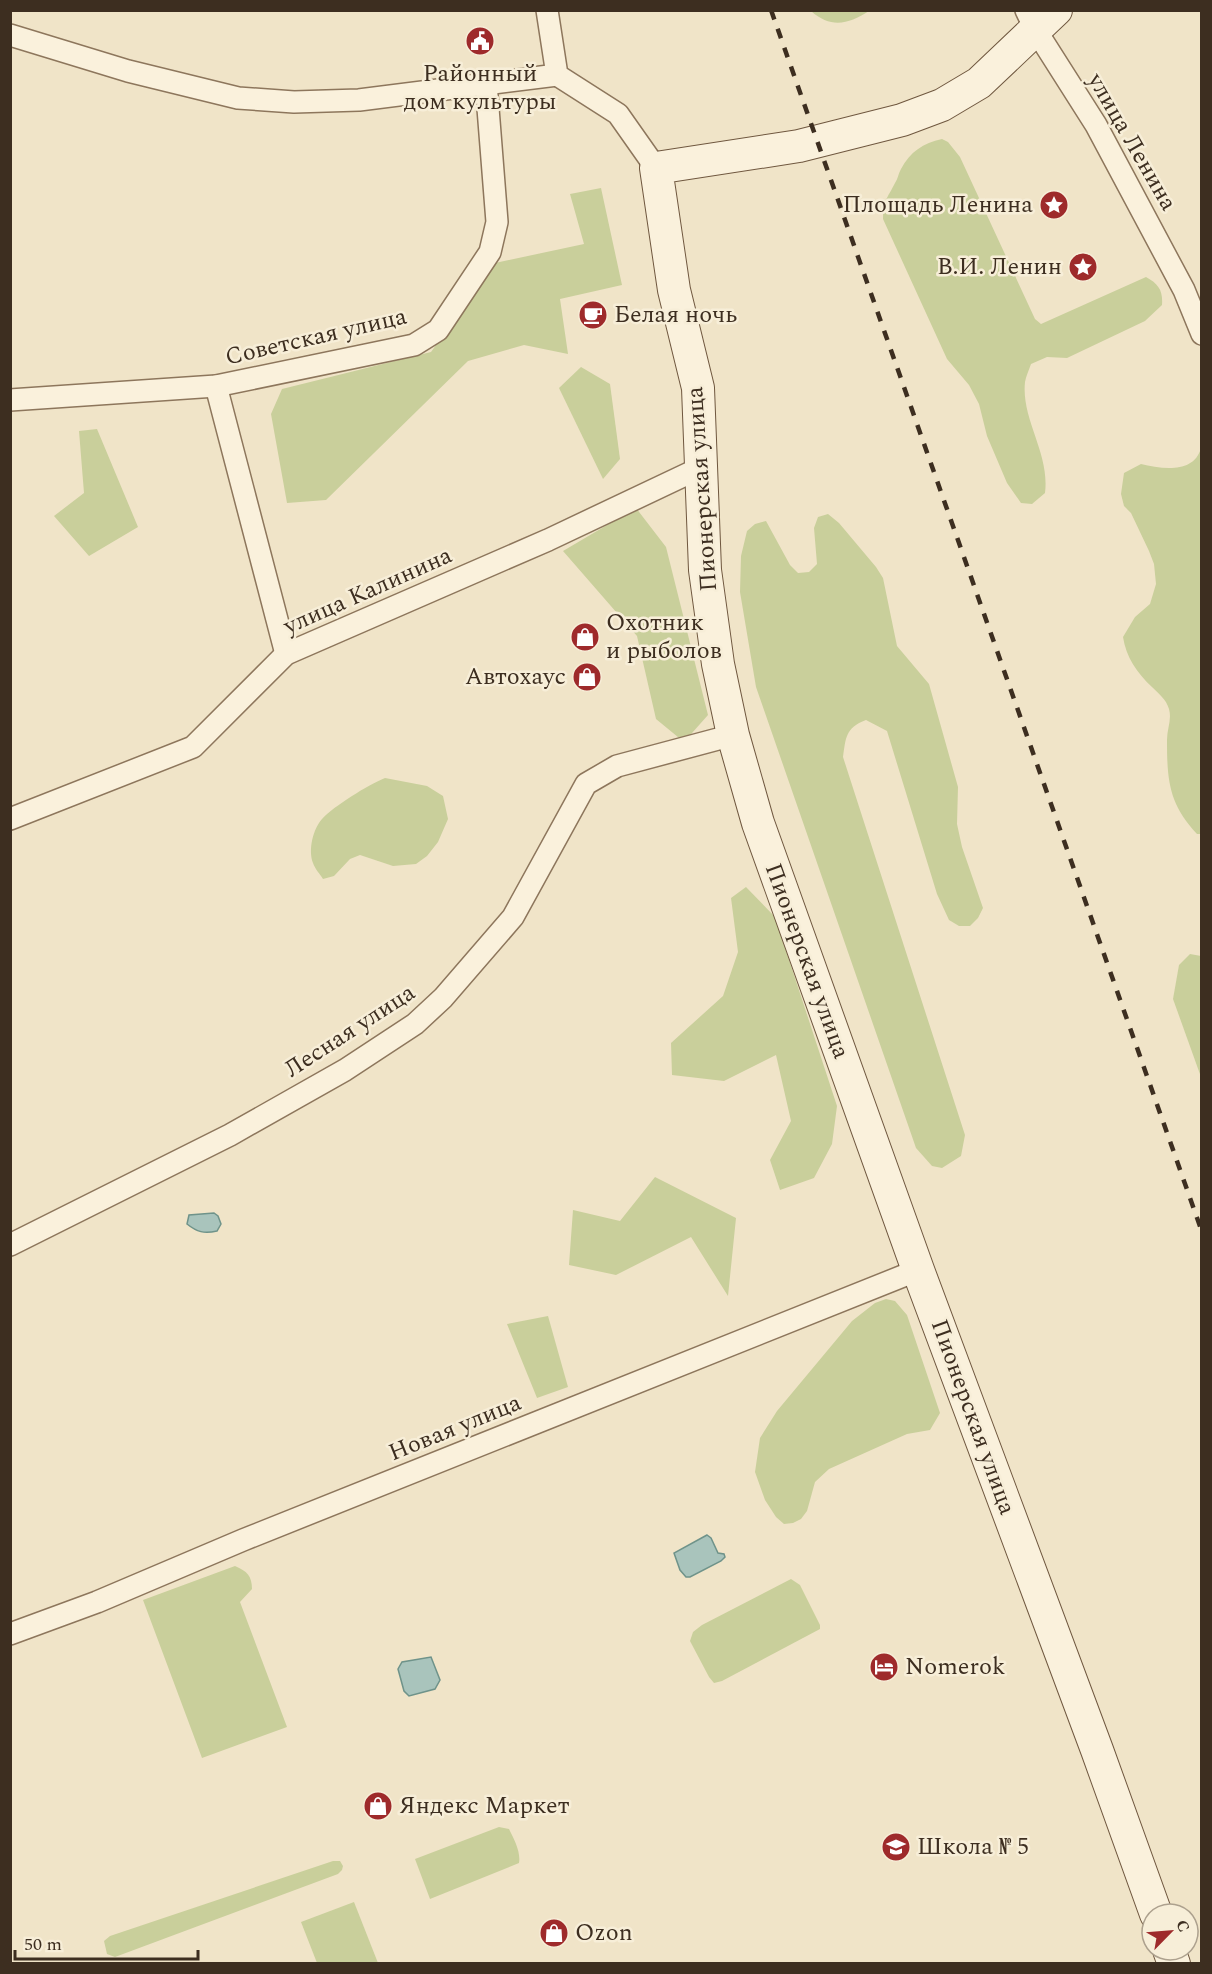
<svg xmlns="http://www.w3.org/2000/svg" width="1212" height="1974" viewBox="0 0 1212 1974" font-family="Spectral,serif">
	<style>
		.green { fill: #c9cf9b }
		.water { fill: #a9c4bc; stroke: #6f938a; stroke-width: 1.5 }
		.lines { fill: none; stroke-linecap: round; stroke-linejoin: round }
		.street-casing { stroke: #8d765c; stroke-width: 24 }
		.secondary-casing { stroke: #6f573f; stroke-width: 34 }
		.street { stroke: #faf1dc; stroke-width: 21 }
		.secondary { stroke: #faf1dc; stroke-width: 32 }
		.rail { stroke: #3d2e20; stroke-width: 4.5; stroke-dasharray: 10 10; stroke-linecap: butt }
		.labels { text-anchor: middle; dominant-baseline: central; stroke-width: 5; stroke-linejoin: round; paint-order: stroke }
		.poi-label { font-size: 24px; fill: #3d2e20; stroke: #f7eed8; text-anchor: start }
		.street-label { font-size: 24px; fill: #3d2e20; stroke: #f7eed8 }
	</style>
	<rect width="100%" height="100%" fill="#f0e4c8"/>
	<g class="green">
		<path d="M 811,11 L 869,11 C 849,24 831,29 811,11 Z"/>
		<path d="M 942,139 L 948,142 L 960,157 L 1035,319 L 1041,324 L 1146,277 C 1159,284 1163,291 1162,305 L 1145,321 L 1067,358 L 1047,357 L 1031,364 C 1029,370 1026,376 1025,382 C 1021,420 1050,453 1045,493 L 1032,504 L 1021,503 L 1007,483 L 987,436 L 979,404 L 969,385 L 947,359 L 883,219 C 883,200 887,199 895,183 C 898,179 898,174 901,169 C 910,152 923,143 942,139 Z"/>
		<polygon points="601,188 622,285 560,299 568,354 524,345 468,361 326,500 287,503 271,414 282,389 431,352 495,263 584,244 570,194"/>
		<polygon points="581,367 610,384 620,459 603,479 559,388"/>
		<polygon points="97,429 138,527 89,556 54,516 84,493 79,431"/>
		<path d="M 1201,448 L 1202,834 L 1197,834 C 1169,804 1167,781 1167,740 C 1167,729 1172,720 1169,709 C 1166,699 1159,694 1152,687 C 1137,673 1126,657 1123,637 L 1135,617 L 1150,604 L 1156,584 L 1154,564 L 1149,551 L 1131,513 L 1124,506 L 1121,494 L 1124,473 L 1141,464 C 1162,469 1194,474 1201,448 Z"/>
		<polygon points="636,508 666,547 708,715 684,742 656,719 637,636 563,551"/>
		<path d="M 828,514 L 839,523 L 876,567 L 883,578 L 897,646 L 929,684 L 958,787 L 957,824 L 962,847 L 983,908 L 978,918 L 970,926 L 959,926 L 949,920 L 937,894 L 887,731 L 866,720 C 845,728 846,738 843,757 L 965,1135 L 961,1156 L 942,1168 L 932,1166 L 916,1148 L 756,687 L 740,592 L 741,556 L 747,531 L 755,524 L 766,521 L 790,565 L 798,573 L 809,572 L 817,564 L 814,528 L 818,517 Z"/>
		<path d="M 385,778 L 427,786 L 443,796 L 448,819 L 438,842 L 427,856 L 416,864 L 393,866 L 360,855 L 350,859 L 334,876 L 323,879 C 320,874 315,869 313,863 C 308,850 313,829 322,819 C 334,806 368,785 385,778 Z"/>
		<polygon points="746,887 775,917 837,1106 832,1144 814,1178 780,1190 770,1160 791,1121 776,1055 724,1081 672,1075 671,1043 723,996 738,952 731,898"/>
		<polygon points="1190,954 1201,956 1201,1077 1173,999 1179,965"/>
		<polygon points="655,1177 736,1218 728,1296 691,1237 616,1275 569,1265 573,1210 620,1221"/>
		<polygon points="886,1299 895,1301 907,1315 940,1413 930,1430 907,1434 829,1469 815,1482 807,1511 801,1519 793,1523 784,1524 776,1517 765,1500 755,1472 760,1438 777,1411 852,1321 875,1303"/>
		<polygon points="548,1316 568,1387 537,1398 507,1324"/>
		<path d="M 235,1566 C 247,1571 252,1576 252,1589 L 240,1602 L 287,1727 L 202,1758 L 143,1600 Z"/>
		<polygon points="791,1579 800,1585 820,1625 820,1629 722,1681 714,1683 709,1677 690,1641 693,1632 702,1625"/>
		<path d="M 499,1827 L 509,1829 C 514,1839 521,1852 519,1863 L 430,1899 L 415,1859 Z"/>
		<polygon points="333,1861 340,1861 343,1866 342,1870 338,1874 115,1957 107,1954 104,1941 110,1936"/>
		<polygon points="354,1902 378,1963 317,1963 301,1922"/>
	</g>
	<g class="water">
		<path d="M 214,1213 L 218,1216 L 221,1224 L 217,1231 C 204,1234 197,1232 187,1224 L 189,1215 Z"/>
		<polygon points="707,1535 711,1538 718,1553 724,1554 725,1557 721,1561 690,1577 686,1577 680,1570 674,1553"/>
		<polygon points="431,1657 440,1680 435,1689 409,1696 404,1691 398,1669 402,1662"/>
	</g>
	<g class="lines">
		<g class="street-casing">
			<g id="street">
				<polyline points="547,10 557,75 618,114 656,168"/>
				<polyline points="1026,10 1035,29 1096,125 1184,290 1202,334"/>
				<polyline points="10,35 128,71 238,98 294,102 359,100 557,75"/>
				<polyline points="216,386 286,654"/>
				<polyline points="10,400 216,386 414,345 438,330 490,252 497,222 486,83"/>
				<polyline points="10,819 193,747 286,654 548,540 702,467"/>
				<polyline points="10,1245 230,1135 345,1070 415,1024 443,998 513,917 586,784 617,766 733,735"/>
				<polyline points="10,1634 97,1602 243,1540 918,1270"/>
			</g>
		</g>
		<g class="secondary-casing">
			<g id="secondary">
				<polyline points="1056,10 979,83 942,105 902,120 799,146 656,168 674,290 698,388 705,570 718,664 733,735 758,823 918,1270 1097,1750 1156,1914"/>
				<polyline points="1169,1950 1174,1964"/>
			</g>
		</g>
		<use href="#street" class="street"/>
		<use href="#secondary" class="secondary"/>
		<polyline class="rail" points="771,10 1202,1232"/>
	</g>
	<defs>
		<g id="civic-disc" transform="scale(1.5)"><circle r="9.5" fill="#9e2a2b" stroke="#f7eed8"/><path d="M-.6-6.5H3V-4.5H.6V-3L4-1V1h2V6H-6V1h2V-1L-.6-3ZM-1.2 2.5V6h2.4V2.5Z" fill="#fff"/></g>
		<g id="sight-disc" transform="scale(1.5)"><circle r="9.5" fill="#9e2a2b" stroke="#f7eed8"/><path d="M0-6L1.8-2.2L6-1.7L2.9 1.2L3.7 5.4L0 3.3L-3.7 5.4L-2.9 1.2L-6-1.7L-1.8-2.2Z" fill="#fff"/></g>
		<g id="cafe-disc" transform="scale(1.5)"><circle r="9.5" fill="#9e2a2b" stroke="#f7eed8"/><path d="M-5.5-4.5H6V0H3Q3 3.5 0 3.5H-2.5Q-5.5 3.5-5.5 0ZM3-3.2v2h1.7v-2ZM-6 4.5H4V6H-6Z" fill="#fff"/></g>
		<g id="shop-disc" transform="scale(1.5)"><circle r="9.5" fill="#9e2a2b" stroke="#f7eed8"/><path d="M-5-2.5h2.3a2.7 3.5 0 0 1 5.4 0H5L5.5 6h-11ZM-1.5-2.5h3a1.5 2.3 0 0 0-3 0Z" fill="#fff"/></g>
		<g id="hotel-disc" transform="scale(1.5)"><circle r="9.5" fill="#9e2a2b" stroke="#f7eed8"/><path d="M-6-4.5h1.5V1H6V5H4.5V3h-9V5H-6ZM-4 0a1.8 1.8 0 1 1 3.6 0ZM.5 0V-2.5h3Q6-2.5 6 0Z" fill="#fff"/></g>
		<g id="school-disc" transform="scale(1.5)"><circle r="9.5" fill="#9e2a2b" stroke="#f7eed8"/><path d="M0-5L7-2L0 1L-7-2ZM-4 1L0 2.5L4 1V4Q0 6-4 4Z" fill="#fff"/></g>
	</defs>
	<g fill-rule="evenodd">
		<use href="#civic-disc" x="480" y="41"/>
		<use href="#sight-disc" x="1054" y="205"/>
		<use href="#sight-disc" x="1083" y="267"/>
		<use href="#cafe-disc" x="593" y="315"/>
		<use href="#shop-disc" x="585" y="637"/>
		<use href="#shop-disc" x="587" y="677"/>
		<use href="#hotel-disc" x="884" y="1667"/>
		<use href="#shop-disc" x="378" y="1806"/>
		<use href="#school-disc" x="896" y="1847"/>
		<use href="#shop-disc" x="554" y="1933"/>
	</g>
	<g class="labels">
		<g class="poi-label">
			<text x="480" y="74" text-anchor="middle">Районный<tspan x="480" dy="28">дом культуры</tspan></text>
			<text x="1033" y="205" text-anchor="end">Площадь Ленина</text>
			<text x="1062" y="267" text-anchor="end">В.И. Ленин</text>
			<text x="614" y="315">Белая ночь</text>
			<text x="606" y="623">Охотник<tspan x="606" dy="28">и рыболов</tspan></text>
			<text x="566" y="677" text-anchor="end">Автохаус</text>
			<text x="905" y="1667">Nomerok</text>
			<text x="399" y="1806">Яндекс Маркет</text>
			<text x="917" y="1847">Школа № 5</text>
			<text x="575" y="1933">Ozon</text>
		</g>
		<g class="street-label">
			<text transform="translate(1132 142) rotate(60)">улица Ленина</text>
			<text transform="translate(316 337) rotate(-13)">Советская улица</text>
			<text transform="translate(702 489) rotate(-94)">Пионерская улица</text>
			<text transform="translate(368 591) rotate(-24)">улица Калинина</text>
			<text transform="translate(807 961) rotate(70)">Пионерская улица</text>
			<text transform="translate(350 1031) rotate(-33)">Лесная улица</text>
			<text transform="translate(973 1417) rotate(70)">Пионерская улица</text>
			<text transform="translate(455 1428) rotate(-22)">Новая улица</text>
		</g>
	</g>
	<rect width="1212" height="1974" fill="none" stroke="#3d2e20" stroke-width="24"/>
	<g transform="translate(1170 1932) rotate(65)"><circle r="28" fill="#f7eed8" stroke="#ada18e" stroke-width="1.5"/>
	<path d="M0-4.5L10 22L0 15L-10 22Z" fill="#9e2a2b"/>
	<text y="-9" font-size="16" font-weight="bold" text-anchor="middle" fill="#3d2e20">С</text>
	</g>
	<path d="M15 1950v9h183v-9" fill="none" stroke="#3d2e20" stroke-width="3"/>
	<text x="24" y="1950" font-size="18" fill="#3d2e20" stroke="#f7eed8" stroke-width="4.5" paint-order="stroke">50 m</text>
</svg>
